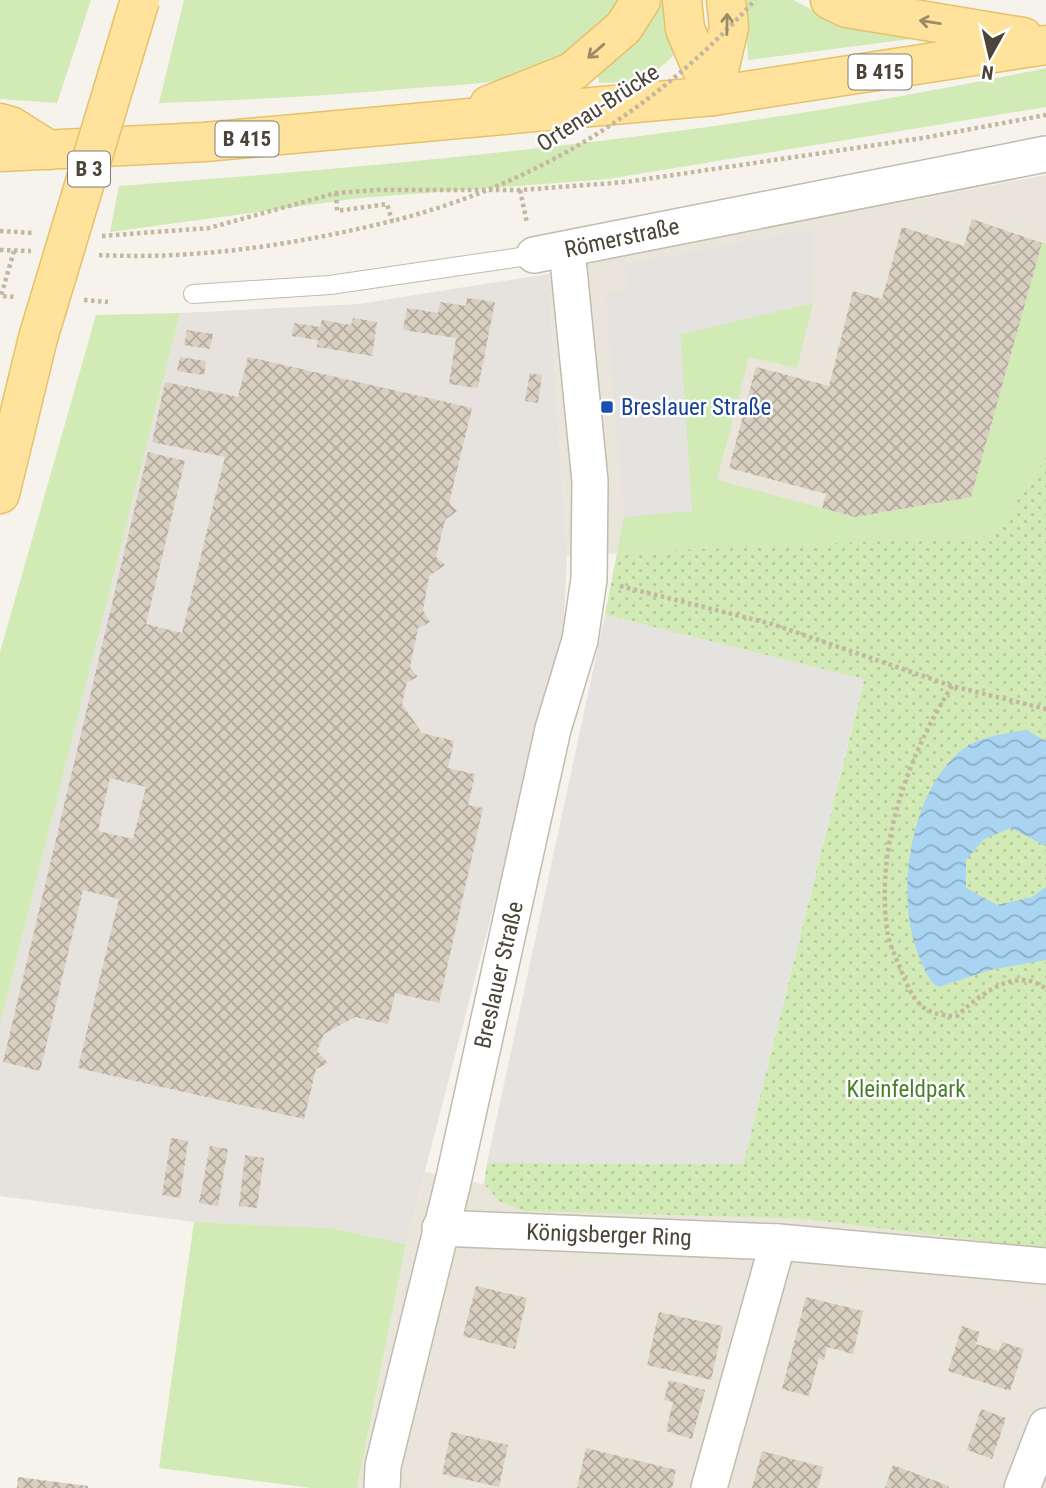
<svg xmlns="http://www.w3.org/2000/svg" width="1046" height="1488" viewBox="0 0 1046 1488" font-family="'Roboto Condensed',sans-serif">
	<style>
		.residential { fill: #eae5da }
		.industrial { fill: #e6e2dd }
		.grass { fill: #d2eab5 }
		.park { fill: url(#park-dots) }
		.parking { fill: #e5e3e0 }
		.water { fill: url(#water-waves) }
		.building { fill: url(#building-cross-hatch); fill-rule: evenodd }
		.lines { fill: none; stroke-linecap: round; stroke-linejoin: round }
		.service-casing { stroke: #c2bbae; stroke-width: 20 }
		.minor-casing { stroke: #c2bbae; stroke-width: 38 }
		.primary-casing { stroke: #e6c16a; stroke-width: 41 }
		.path { stroke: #c4b79f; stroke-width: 4.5; stroke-dasharray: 3.5 3.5; stroke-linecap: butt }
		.service { stroke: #fff; stroke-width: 18 }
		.minor { stroke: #fff; stroke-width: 35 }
		.primary { stroke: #ffe39c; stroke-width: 38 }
		.primary-bridge-casing { stroke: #e6c16a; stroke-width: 41; stroke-linecap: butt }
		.path-bridge { stroke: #c4b79f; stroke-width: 4.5; stroke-dasharray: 3.5 3.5; stroke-linecap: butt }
		.primary-bridge { stroke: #ffe39c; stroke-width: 38 }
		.oneway { stroke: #9c8c66 }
		.transit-dot { fill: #1a4fb4; stroke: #fff; stroke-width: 2.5 }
		.labels { text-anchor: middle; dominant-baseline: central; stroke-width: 5; stroke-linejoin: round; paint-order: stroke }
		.shield { fill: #fff; stroke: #817c74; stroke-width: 2 }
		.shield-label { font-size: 21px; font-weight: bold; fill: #4b4439 }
		.street-label { font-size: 23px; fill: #4b4439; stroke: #fff }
		.transit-label { font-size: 23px; fill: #164399; stroke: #fff; text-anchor: start }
		.park-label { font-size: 23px; fill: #4a7f2a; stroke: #fff }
	</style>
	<defs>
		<pattern id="park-dots" width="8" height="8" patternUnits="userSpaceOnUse" patternTransform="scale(1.75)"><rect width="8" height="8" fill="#d2eab5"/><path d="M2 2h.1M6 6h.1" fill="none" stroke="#b6ca9c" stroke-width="1.8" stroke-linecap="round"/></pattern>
		<pattern id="water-waves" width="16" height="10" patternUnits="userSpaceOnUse" patternTransform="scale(1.75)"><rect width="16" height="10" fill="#a9d4f2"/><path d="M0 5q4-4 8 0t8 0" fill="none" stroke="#8caec5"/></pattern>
		<pattern id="building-cross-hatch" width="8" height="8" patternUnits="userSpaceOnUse" patternTransform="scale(1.75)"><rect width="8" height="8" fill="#d8cfc1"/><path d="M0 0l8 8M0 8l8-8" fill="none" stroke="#b1aa9e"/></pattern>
	</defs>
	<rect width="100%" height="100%" fill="#f6f3ec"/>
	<g class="residential">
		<polygon points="1046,175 1046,457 994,536 567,556 548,274 617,257"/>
		<polygon points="425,1172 484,1184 500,1202 525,1211 805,1219 1046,1249 1046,1488 357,1488 406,1244"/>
	</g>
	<polygon class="industrial" points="548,274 567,556 563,640 406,1244 331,1228 194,1222 0,1196 0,1025 180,313 358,304"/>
	<g class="grass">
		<polygon points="0,0 91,0 57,103 0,99"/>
		<path d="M 184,0 L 620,0 C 598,28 572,52 540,68 C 501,85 455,85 414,88 C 329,96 244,100 159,103 Z"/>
		<polygon points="744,0 793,0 816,12 926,37 748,60"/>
		<path d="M 660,2 L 666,4 L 673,56 L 645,81 L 599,83 L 598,74 C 611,65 622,56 630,43 C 639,29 645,10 660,2 Z"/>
		<path d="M 1046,68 L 1046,107 L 608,179 L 360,198 L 110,232 L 119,186 C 431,163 740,133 1046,68 Z"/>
		<polygon points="1042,243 1046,243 1046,457 994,536 617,553 624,517 692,510 680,334 813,303 797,368 749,357 717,480 855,517 971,497"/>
		<polygon points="180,313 0,1025 0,652 96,315"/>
		<polygon points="194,1222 331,1228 406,1244 357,1488 311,1488 159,1468"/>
	</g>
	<polygon class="park" points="1046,457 1046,1249 805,1219 525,1211 500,1202 484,1184 487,1163 743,1164 864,680 605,615 617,553 994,536"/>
	<g class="parking">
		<polygon points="814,229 813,303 680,334 692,511 624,517 605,292 628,290 624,264"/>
		<polygon points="605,615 864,679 743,1164 487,1163"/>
	</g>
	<path class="water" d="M 1026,730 L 1046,741 L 1046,846 L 1011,828 L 984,839 L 966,860 L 966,888 L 997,905 L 1032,897 L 1046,887 L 1046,960 L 990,970 L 939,987 C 930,983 925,971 921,961 C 894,903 908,800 956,755 C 975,737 1001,734 1026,730 Z"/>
	<g class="building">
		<polygon points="972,219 1042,243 971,497 855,517 822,508 826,494 729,468 756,367 829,386 853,291 882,299 902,227 964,246"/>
		<polygon points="467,298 495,302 478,388 449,384 456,338 403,330 407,308 438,313 440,302 466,306"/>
		<polygon points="353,318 377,322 372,356 317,347 318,340 292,336 294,323 320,327 322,320 351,325"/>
		<polygon points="187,330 213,334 210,349 184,345"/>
		<polygon points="180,357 206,361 204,375 177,371"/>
		<path d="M 248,357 L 472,408 L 449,503 L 457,511 L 445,520 L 436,557 L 445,565 L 429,576 L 423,610 L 430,622 L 418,628 L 410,667 L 418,677 L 407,682 L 402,704 L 422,733 L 454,741 L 448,768 L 475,774 L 468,805 L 483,808 L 439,1003 L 395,993 L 388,1024 L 355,1017 L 324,1034 L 317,1051 L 328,1063 L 316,1069 L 304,1119 L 78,1068 L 119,899 L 83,890 L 40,1071 L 3,1062 L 148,452 L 185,461 L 146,624 L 182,633 L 225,457 L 152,442 L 165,382 L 238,397 ZM 110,778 L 146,787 L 133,839 L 98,831 Z"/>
		<polygon points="530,373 542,375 538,403 525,401"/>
		<polygon points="171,1138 188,1141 180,1198 162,1195"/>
		<polygon points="210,1146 228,1149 218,1206 199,1203"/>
		<polygon points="245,1155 264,1158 257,1208 239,1206"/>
		<polygon points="476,1286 527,1298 515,1349 463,1336"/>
		<polygon points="806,1297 863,1311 853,1354 827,1347 824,1360 819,1358 809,1396 782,1389"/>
		<polygon points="659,1312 723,1326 711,1380 647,1365"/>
		<polygon points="962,1326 980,1332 976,1344 999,1351 1002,1342 1024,1349 1010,1391 948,1371"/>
		<polygon points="669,1380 705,1390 692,1439 666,1431 673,1402 664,1400"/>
		<polygon points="981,1409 1006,1418 992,1459 967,1450"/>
		<polygon points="451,1432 508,1445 499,1487 442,1474"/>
		<polygon points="586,1448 676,1470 672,1488 577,1488"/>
		<polygon points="762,1451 823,1467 818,1488 752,1488"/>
		<polygon points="893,1465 949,1486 948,1488 885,1488"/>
		<polygon points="18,1477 88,1486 88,1488 17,1488"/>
	</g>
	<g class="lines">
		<g class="service-casing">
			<polyline id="service" points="193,294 330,285 534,255"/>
		</g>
		<g class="minor-casing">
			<g id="minor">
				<polyline points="534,255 1046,154"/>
				<polyline points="440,1228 778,1242 1046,1266"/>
				<polyline points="382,1488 383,1466 453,1182 553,729 580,640 589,579 590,481 567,250"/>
				<polyline points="709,1488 778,1242"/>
				<polyline points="1022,1488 1046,1426"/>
			</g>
		</g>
		<g class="primary-casing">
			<g id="primary">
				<polyline points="682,0 685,29 713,96"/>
				<polyline points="830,0 847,8 1023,37"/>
				<polyline points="713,96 729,27 726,0"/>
				<polyline points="489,105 572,72 624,27 641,0"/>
				<polyline points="0,123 11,126 49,150"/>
				<polyline points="0,152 204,142 713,96 1046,45"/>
				<polyline points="0,494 38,338"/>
			</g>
		</g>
		<g class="path">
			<polyline points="520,190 527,223"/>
			<polyline points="336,193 337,211 387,204 392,221"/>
			<polyline points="0,231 34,233"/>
			<polyline points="102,236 209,228 336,193 377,190 520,190 626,182 923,138 1046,115"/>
			<polyline points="0,250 31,251"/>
			<polyline points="14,251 1,296 16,297"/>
			<path d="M 99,255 C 199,260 299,244 396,220"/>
			<polyline points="84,300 108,302"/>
			<polyline points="620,586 772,624 952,686 1046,709"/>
			<path d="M 952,686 C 907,757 874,850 888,935 C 890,947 897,959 901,970 C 913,1001 922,1016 957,1016 C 979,995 1017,965 1046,989"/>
		</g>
		<use href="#service" class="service"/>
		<use href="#minor" class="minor"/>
		<use href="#primary" class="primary"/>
		<g class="primary-bridge-casing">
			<polyline id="primary-bridge" points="38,338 140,0"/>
		</g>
		<path class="path-bridge" d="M 396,220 C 539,183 656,109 755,0"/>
		<use href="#primary-bridge" class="primary-bridge"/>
	</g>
	<defs><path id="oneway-shaft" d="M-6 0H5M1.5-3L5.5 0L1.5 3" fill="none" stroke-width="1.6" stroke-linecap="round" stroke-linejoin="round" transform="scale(1.75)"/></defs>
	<g class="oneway">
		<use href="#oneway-shaft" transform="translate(930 22) rotate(-171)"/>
		<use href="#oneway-shaft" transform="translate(727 24) rotate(-89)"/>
		<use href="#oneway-shaft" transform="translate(596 51) rotate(139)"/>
	</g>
	<rect class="transit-dot" x="600" y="400" width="14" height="14" rx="3.5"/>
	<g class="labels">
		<g class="shield">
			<rect x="848.5" y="54.5" width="63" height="35" rx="5"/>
			<rect x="215.5" y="121.5" width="63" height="35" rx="5"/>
			<rect x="68" y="151.5" width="42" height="35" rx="5"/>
		</g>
		<g class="shield-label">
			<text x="880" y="72">B 415</text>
			<text x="247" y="139">B 415</text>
			<text x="89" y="169">B 3</text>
		</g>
		<g class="street-label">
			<text transform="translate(598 108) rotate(-33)">Ortenau-Brücke</text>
			<text transform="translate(622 238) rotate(-12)">Römerstraße</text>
			<text transform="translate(499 975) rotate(-77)">Breslauer Straße</text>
			<text transform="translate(609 1235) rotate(2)">Königsberger Ring</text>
		</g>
		<g class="transit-label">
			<text x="621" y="407">Breslauer Straße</text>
		</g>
		<g class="park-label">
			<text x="906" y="1089">Kleinfeldpark</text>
		</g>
	</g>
	<g transform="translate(990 56) rotate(188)" stroke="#ffffff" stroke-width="5" paint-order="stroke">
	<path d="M0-5L12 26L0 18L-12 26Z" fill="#4b4439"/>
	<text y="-10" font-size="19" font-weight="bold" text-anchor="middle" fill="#4b4439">N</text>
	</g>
</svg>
